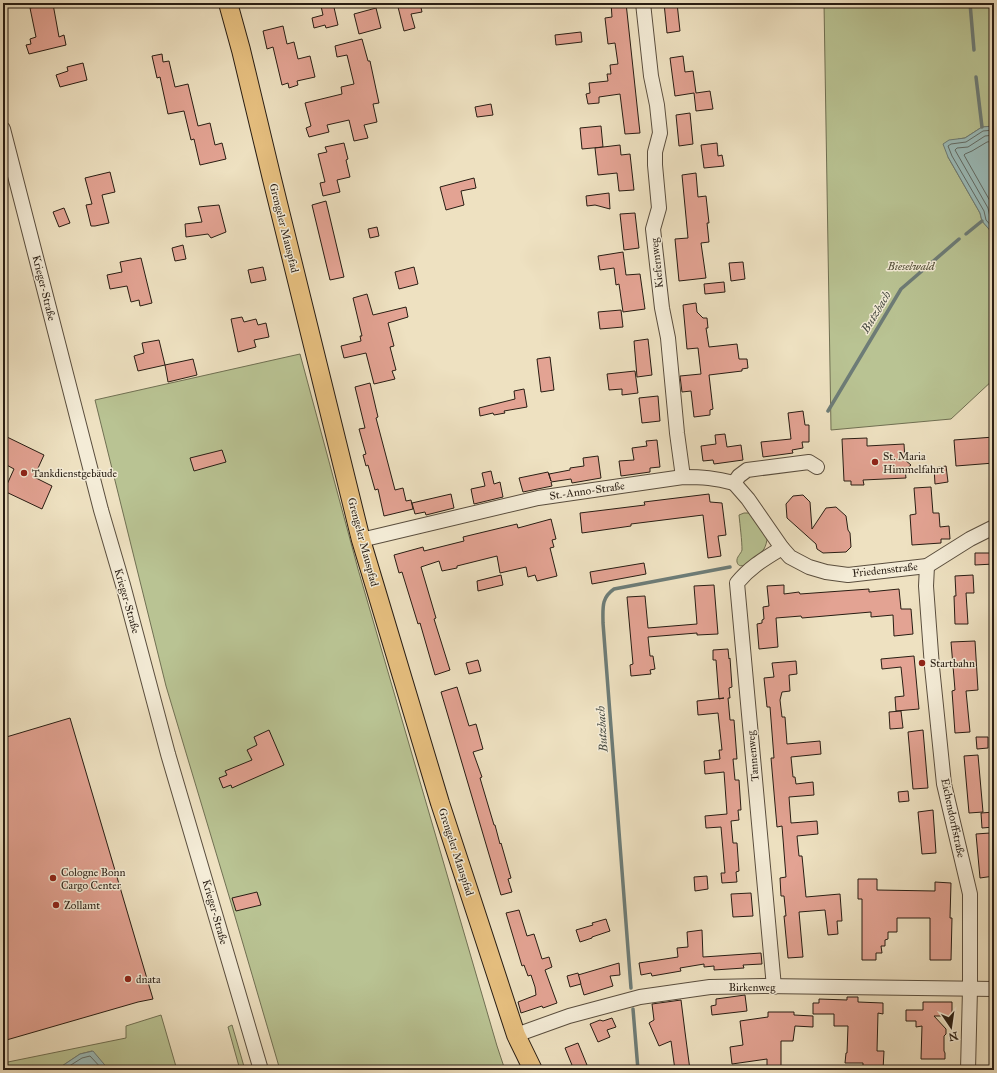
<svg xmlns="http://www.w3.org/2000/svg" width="997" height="1073" viewBox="0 0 997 1073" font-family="'IM FELL Great Primer',serif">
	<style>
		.green { fill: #b9c393; stroke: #707053 }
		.water { fill: #9bbcba; stroke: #6d7c77 }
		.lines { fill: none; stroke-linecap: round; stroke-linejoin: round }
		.shore { stroke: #626c66; stroke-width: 1 }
		.stream { stroke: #6d7c77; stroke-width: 3.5 }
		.building { fill: #e3a393; stroke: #281d13 }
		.minor-casing { stroke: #5a4e3e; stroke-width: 16 }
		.major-casing { stroke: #281d13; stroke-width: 20 }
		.minor { stroke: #f4ecd7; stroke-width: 14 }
		.major { stroke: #e7c080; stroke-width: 18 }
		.poi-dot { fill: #8f2418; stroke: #f4ecd7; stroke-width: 1.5 }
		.labels { text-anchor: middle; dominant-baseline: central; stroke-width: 3; stroke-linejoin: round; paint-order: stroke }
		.street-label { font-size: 11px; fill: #281d13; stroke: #f4ecd7 }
		.park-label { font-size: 11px; font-style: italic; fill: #544f39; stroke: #f4ecd7 }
		.poi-label { font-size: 11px; fill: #281d13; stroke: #f4ecd7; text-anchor: start }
		.water-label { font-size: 12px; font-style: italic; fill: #4a4d45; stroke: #f4ecd7 }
	</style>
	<rect width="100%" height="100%" fill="#eee1c1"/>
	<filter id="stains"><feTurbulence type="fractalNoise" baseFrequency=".005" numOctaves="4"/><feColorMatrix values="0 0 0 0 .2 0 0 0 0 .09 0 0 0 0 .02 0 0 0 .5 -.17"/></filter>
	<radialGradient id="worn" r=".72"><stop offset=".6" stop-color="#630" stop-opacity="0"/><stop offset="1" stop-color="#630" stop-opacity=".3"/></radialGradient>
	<g class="green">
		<polygon points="824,3 994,3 994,126 982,127 965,138 958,139 948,157 980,213 982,221 994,235 994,379 951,419 831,430"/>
		<polygon points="300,354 358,569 497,1046 505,1070 280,1070 229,896 166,686 95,400"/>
		<path d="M 744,513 L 750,513 L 767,537 C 767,542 766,545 764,549 C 760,554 740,574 737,562 C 736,557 741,554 742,550 C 742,541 740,525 739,515 Z"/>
		<polygon points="161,1015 177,1070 109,1070 92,1051 80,1054 56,1070 3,1070 3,1063 126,1038 126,1026"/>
		<polygon points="232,1025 245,1070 240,1070 228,1027"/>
	</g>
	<g class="water">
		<polygon points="994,126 994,235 982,221 980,213 948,157 943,144 949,140 965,138 982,127"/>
		<polygon points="93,1051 109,1070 56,1070 80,1054"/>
	</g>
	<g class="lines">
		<g class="shore">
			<polyline points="994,130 983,131 966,142 951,144 948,146 952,156 984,211 986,220 994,229"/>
			<polyline points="994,135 985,136 968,147 957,148 955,150 988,208 990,217 994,221"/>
			<polyline points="994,141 987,142 972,151 965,154 964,155 994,208"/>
			<polyline points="63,1070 82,1058 90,1056 103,1070"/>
		</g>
		<g class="stream">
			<polyline points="970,3 974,50"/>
			<polyline points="976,77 982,127"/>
			<polyline points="966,234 982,221"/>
			<polyline points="828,411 901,289 959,239"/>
			<path d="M 631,988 L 603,623 C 603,608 601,598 614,589 L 730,567"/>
			<polyline points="633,1009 638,1070"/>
		</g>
	</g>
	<g class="building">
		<polygon points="333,3 338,25 326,28 325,25 314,28 312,18 323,15 321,6"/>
		<polygon points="397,3 420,3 422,12 411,14 415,28 404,31"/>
		<polygon points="611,3 626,3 640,133 625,134 620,94 599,97 599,103 588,104 586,94 590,93 589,83 608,81 607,74 611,74 610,65 618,64 615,43 608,44 605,18 612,17"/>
		<polygon points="664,3 677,3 680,31 667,33"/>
		<polygon points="53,4 59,37 64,35 66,45 29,54 26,45 31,44 30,39 36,37 30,8"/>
		<polygon points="376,8 381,28 359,34 354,14"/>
		<polygon points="283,26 287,44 294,42 298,59 310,56 315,77 297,81 298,85 289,88 288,83 282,85 273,47 267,49 263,31"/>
		<polygon points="581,32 582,42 556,45 555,35"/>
		<polygon points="362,39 368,61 370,61 379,103 373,104 377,122 364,125 368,138 354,141 349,120 327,125 329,132 309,137 306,128 311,126 305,103 342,94 341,87 354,84 347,55 337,57 335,46"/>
		<polygon points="162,54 163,62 169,61 175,87 188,84 198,126 210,123 215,145 222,143 226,159 200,165 194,139 191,140 184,111 168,114 160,77 157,78 152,56"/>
		<polygon points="683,56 685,72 693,71 696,93 710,91 713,109 696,111 694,93 675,96 670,58"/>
		<polygon points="83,63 87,80 60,87 56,75 68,71 67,67"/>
		<polygon points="491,104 493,115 477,117 475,107"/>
		<polygon points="690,113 693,144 679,146 676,115"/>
		<polygon points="601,126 603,147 582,149 580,128"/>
		<polygon points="344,143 348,159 346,160 350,177 337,180 340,192 323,196 320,183 325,182 318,154 327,152 325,147"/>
		<polygon points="717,143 718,156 722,155 724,166 704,168 701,145"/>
		<polygon points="620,145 621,155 630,154 634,190 619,191 617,173 598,175 595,148"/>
		<polygon points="110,172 115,192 102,195 109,223 95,226 91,226 86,205 92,204 85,178"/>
		<polygon points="696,173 698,197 706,196 709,223 707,223 709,242 701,243 706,278 679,281 675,239 688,238 682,175"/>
		<polygon points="474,178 476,188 461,191 464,205 446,210 440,187"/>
		<polygon points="609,193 610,209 595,205 587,206 586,196"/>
		<polygon points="326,201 344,277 330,280 312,205"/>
		<polygon points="219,205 226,232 211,238 208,234 186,237 185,224 202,222 198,207"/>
		<polygon points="64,208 70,223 59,227 53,212"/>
		<polygon points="635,213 639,248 624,250 620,214"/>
		<polygon points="377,227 379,236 370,238 368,229"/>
		<polygon points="183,245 186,259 175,261 172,248"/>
		<polygon points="623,252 626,275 640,274 645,309 623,312 619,284 616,285 614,268 600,270 598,256"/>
		<polygon points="141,258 152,303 140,306 139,300 131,302 127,286 110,289 107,275 122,272 120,262"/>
		<polygon points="743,262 745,279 731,281 729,263"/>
		<polygon points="263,267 266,280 251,283 248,270"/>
		<polygon points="414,267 418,284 399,289 395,272"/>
		<polygon points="724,282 725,292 705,294 704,284"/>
		<polygon points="367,294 373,315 406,307 408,317 388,323 394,346 390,347 396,370 392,371 395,379 374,384 366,353 344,358 341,346 361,341 360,336 362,336 353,298"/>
		<polygon points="696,303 697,312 703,318 707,318 708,328 706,328 709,347 737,344 739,359 747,359 748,368 742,369 742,371 709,375 713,409 710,410 710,415 694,417 691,391 682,392 680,376 701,374 698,348 687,349 683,305"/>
		<polygon points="621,310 623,327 600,329 598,312"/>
		<polygon points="242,317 244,322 256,319 258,325 266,323 269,337 254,340 256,347 238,352 231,319"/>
		<polygon points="648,339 652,375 637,377 634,341"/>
		<polygon points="159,340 165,365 193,359 197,375 168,382 165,365 138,371 134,356 144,353 142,343"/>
		<polygon points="550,357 554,390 541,392 537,359"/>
		<polygon points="635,371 638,393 622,395 622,389 609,390 607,374"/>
		<polygon points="370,383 378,417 376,418 395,490 403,488 406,501 411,500 413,509 384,516 378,489 375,490 368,465 366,466 363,455 366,454 359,429 365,428 355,387"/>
		<polygon points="524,389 527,407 504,411 505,413 494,415 493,413 480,416 479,408 515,399 514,391"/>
		<polygon points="658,396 660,421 642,423 639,398"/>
		<polygon points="803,411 805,425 809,425 809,442 802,442 803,448 792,450 793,453 763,457 761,442 791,439 788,413"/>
		<polygon points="725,434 727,447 741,445 743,460 714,464 713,460 703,461 701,446 716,444 715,435"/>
		<polygon points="7,437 44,455 34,477 52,486 42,509 4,491 14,469 3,463 3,445"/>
		<polygon points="994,437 994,463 956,466 954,440"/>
		<polygon points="867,438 867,446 904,444 905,460 911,465 905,470 906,478 863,480 864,485 851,485 851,481 844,481 842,439"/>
		<polygon points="657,440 660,467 650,468 650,472 621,476 619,461 634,460 632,448 647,446 646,441"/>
		<polygon points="222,450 226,462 194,471 190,458"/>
		<polygon points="598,456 601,478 572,483 571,479 551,482 552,486 523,492 519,478 548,472 551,481 549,474 570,470 570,468 584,466 583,458"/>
		<polygon points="946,466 948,482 935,484 934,468"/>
		<polygon points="491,471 494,484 500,482 503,497 474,504 471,489 485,486 482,473"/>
		<polygon points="931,487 933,513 939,513 940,527 949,526 950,539 941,539 941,543 912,545 910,515 916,514 914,488"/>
		<polygon points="451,494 454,508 426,515 425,512 415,514 412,503"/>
		<polygon points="709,494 710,502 722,503 726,535 718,536 721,556 708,558 703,515 631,524 631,526 582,533 580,513 645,505 644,502"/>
		<polygon points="803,495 810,502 812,529 826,508 836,507 846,516 848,530 850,533 851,547 846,552 823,553 817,549 816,544 787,518 786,504 793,496"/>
		<polygon points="551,519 556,539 552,540 554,547 550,548 557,576 537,581 535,575 528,577 526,567 500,573 497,556 457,566 457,568 442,571 439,561 421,567 436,618 434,619 450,670 435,675 420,623 418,624 402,572 399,573 394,555 423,547 424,551 464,541 463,537 517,524 518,528"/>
		<polygon points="975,553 994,553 994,564 975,565"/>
		<polygon points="644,563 646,574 592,584 590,572"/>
		<polygon points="501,575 503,585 478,591 477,581"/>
		<polygon points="973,575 974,593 966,593 968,624 955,624 954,596 956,596 955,576"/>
		<polygon points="714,585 718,634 697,635 697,633 648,637 650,656 653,656 655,669 650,670 651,674 631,676 630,665 633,664 627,597 645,596 648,628 697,624 694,586"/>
		<polygon points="784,585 784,594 799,592 800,594 869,589 869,592 899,589 901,609 911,609 913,634 894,636 893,615 871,617 871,612 802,618 801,616 776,618 778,647 759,649 757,624 762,623 762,620 764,619 763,607 769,606 767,586"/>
		<polygon points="975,641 978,690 966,691 970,732 955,733 952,691 955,690 951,642"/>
		<polygon points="728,649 729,659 730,658 732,687 729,688 730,698 728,698 730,720 734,720 737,759 733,759 735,780 739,780 741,810 738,810 739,820 731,821 733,843 737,843 739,871 736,872 737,882 722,883 721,873 725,873 721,827 706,828 705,816 727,814 724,772 705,774 704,761 720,759 719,750 722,750 718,713 698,715 697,701 724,698 719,699 716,660 713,660 713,650"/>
		<polygon points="914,656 919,709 896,711 895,697 904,696 901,667 882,669 881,659"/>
		<polygon points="478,660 481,671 469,674 466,663"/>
		<polygon points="796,661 797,674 789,675 790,691 782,692 780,700 782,717 785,717 787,744 820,741 821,754 791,757 793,777 795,777 796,784 813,782 814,795 789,797 791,823 817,821 818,834 797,836 799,856 802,856 806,897 840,894 842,921 837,921 838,934 828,935 825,910 799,912 803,957 788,958 784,916 786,916 784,896 781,896 780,878 786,877 782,826 777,827 771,758 774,758 770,707 767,707 764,678 774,677 772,663"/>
		<polygon points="457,687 469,726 476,724 483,749 473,752 482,777 480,778 494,825 495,825 500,844 501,843 511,878 508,879 512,892 501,895 441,692"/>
		<polygon points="901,711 903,728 890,729 889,712"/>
		<polygon points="70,718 153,999 138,1002 3,1041 3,738"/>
		<polygon points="269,730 284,765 232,788 231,785 223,788 219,778 227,775 225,771 252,760 247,750 257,745 254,737"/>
		<polygon points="923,730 928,788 913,789 908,732"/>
		<polygon points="976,737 988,737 988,748 977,749"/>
		<polygon points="978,755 983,812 969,813 964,756"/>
		<polygon points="908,791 909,801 899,802 898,792"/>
		<polygon points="933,810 936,853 922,854 918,812"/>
		<polygon points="994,812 994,827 982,828 981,813"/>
		<polygon points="990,833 994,876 980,878 976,834"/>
		<polygon points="707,876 708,889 695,891 694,877"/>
		<polygon points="858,879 877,879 877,890 935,891 935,882 951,883 950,918 952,918 951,960 930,960 930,918 897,918 897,932 888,932 888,939 885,940 885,946 881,946 882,953 876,953 876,960 862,960 862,899 858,899"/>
		<polygon points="257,892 261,905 236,911 232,898"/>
		<polygon points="751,893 753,916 733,917 731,894"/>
		<polygon points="519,910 527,936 534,934 542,959 549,957 552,967 545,970 557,1003 543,1008 542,1006 521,1013 518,1002 536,995 535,987 531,975 528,976 524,965 522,966 506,913"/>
		<polygon points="606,919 610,931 592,937 592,938 580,942 576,930 593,925 592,923"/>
		<polygon points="702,930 703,957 761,953 762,964 743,965 744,968 714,970 714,966 704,967 704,964 680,968 681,971 652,976 651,973 641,975 639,963 678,957 677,948 688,947 687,932"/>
		<polygon points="619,963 620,975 610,976 613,986 584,995 578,975"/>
		<polygon points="578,973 581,984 570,987 567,976"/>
		<polygon points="745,995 747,1011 712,1015 711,1006 716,1005 716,999"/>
		<polygon points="847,997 858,997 858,1002 883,1003 883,1014 878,1013 877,1051 884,1051 883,1070 863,1070 863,1063 845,1063 846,1053 847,1053 848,1026 834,1026 834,1014 813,1014 813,1003 819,1003 819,999 847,1000"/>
		<polygon points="681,1000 685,1032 690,1070 675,1070 671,1041 659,1046 649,1023 654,1020 652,1004"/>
		<polygon points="923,1002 952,1002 952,1016 934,1016 946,1029 946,1034 944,1036 944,1051 945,1053 945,1059 921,1059 922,1026 916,1027 916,1021 906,1021 906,1010 923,1010"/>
		<polygon points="768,1012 794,1012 794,1015 813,1016 813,1027 795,1026 793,1041 781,1041 781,1070 767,1070 767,1059 732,1064 730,1047 743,1045 740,1021 768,1017"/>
		<polygon points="612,1018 616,1027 607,1030 610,1037 598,1042 590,1024 600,1020 603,1021"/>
		<polygon points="578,1043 589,1070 574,1070 565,1048"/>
	</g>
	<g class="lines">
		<g class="minor-casing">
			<g id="minor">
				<polyline points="643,3 651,76 657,105 660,133 655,152 655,165 659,208 653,229 662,308 668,338 677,433 683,477"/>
				<polyline points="3,129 101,510 123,585 168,754 261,1070"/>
				<polyline points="734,483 748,499 782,548 790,557 809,567 826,572 848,575 927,566 970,539 994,527"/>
				<path d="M 361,540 L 538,498 L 683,477 C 703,477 715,478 734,483 L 739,476 L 747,470 L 809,462 L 817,467"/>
				<polyline points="927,566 926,586 932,667 944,784 970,894 970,989 968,1070"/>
				<path d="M 774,987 L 737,583 C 750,567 764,559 782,548"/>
				<polyline points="516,1035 569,1016 640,997 710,987 764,986 994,989"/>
			</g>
		</g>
		<g class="major-casing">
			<polyline id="major" points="228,3 241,50 272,179 361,540 440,803 516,1035 533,1070"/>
		</g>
		<use href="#minor" class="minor"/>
		<use href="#major" class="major"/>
	</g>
	<g class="poi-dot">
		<circle cx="875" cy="462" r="4"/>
		<circle cx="24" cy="473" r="4"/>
		<circle cx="922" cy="663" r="4"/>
		<circle cx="53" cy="878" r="4"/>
		<circle cx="56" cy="905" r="4"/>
		<circle cx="128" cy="979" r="4"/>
	</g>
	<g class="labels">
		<g class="street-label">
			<text transform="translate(284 228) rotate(76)">Grengeler Mauspfad</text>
			<text transform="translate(657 263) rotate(-96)">Kiefernweg</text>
			<text transform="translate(44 288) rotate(76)">Krieger-Straße</text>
			<text transform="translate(587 491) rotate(-8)">St.-Anno-Straße</text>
			<text transform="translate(363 542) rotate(75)">Grengeler Mauspfad</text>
			<text transform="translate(885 570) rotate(-6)">Friedensstraße</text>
			<text transform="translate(127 601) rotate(74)">Krieger-Straße</text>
			<text transform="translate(753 756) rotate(-95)">Tannenweg</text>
			<text transform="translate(953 818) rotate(78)">Eichendorffstraße</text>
			<text transform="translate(456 852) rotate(72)">Grengeler Mauspfad</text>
			<text transform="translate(215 912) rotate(74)">Krieger-Straße</text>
			<text x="752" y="987">Birkenweg</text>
		</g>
		<g class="park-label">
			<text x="911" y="266">Bieselwald</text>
		</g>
		<g class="poi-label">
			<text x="883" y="456">St. Maria<tspan x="883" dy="13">Himmelfahrt</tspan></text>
			<text x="32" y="473">Tankdienstgebäude</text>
			<text x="930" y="663">Startbahn</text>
			<text x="61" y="872">Cologne Bonn<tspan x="61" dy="13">Cargo Center</tspan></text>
			<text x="64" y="905">Zollamt</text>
			<text x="136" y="979">dnata</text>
		</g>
		<g class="water-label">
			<text transform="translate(876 312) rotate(-59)">Butzbach</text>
			<text transform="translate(602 729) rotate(-94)">Butzbach</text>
		</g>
	</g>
	<rect width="997" height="1073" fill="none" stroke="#eee1c1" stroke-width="16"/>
	<rect x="4" y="4" width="989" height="1065" fill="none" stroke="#281d13" stroke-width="2"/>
	<rect x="8" y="8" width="981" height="1057" fill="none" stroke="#281d13"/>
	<g transform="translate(951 1027) rotate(167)" stroke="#f4ecd7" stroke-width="3" paint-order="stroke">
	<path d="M0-3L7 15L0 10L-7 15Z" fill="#281d13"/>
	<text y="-6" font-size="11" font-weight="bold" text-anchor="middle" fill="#281d13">N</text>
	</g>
	<rect width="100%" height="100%" filter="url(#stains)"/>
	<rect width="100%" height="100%" fill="url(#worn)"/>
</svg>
